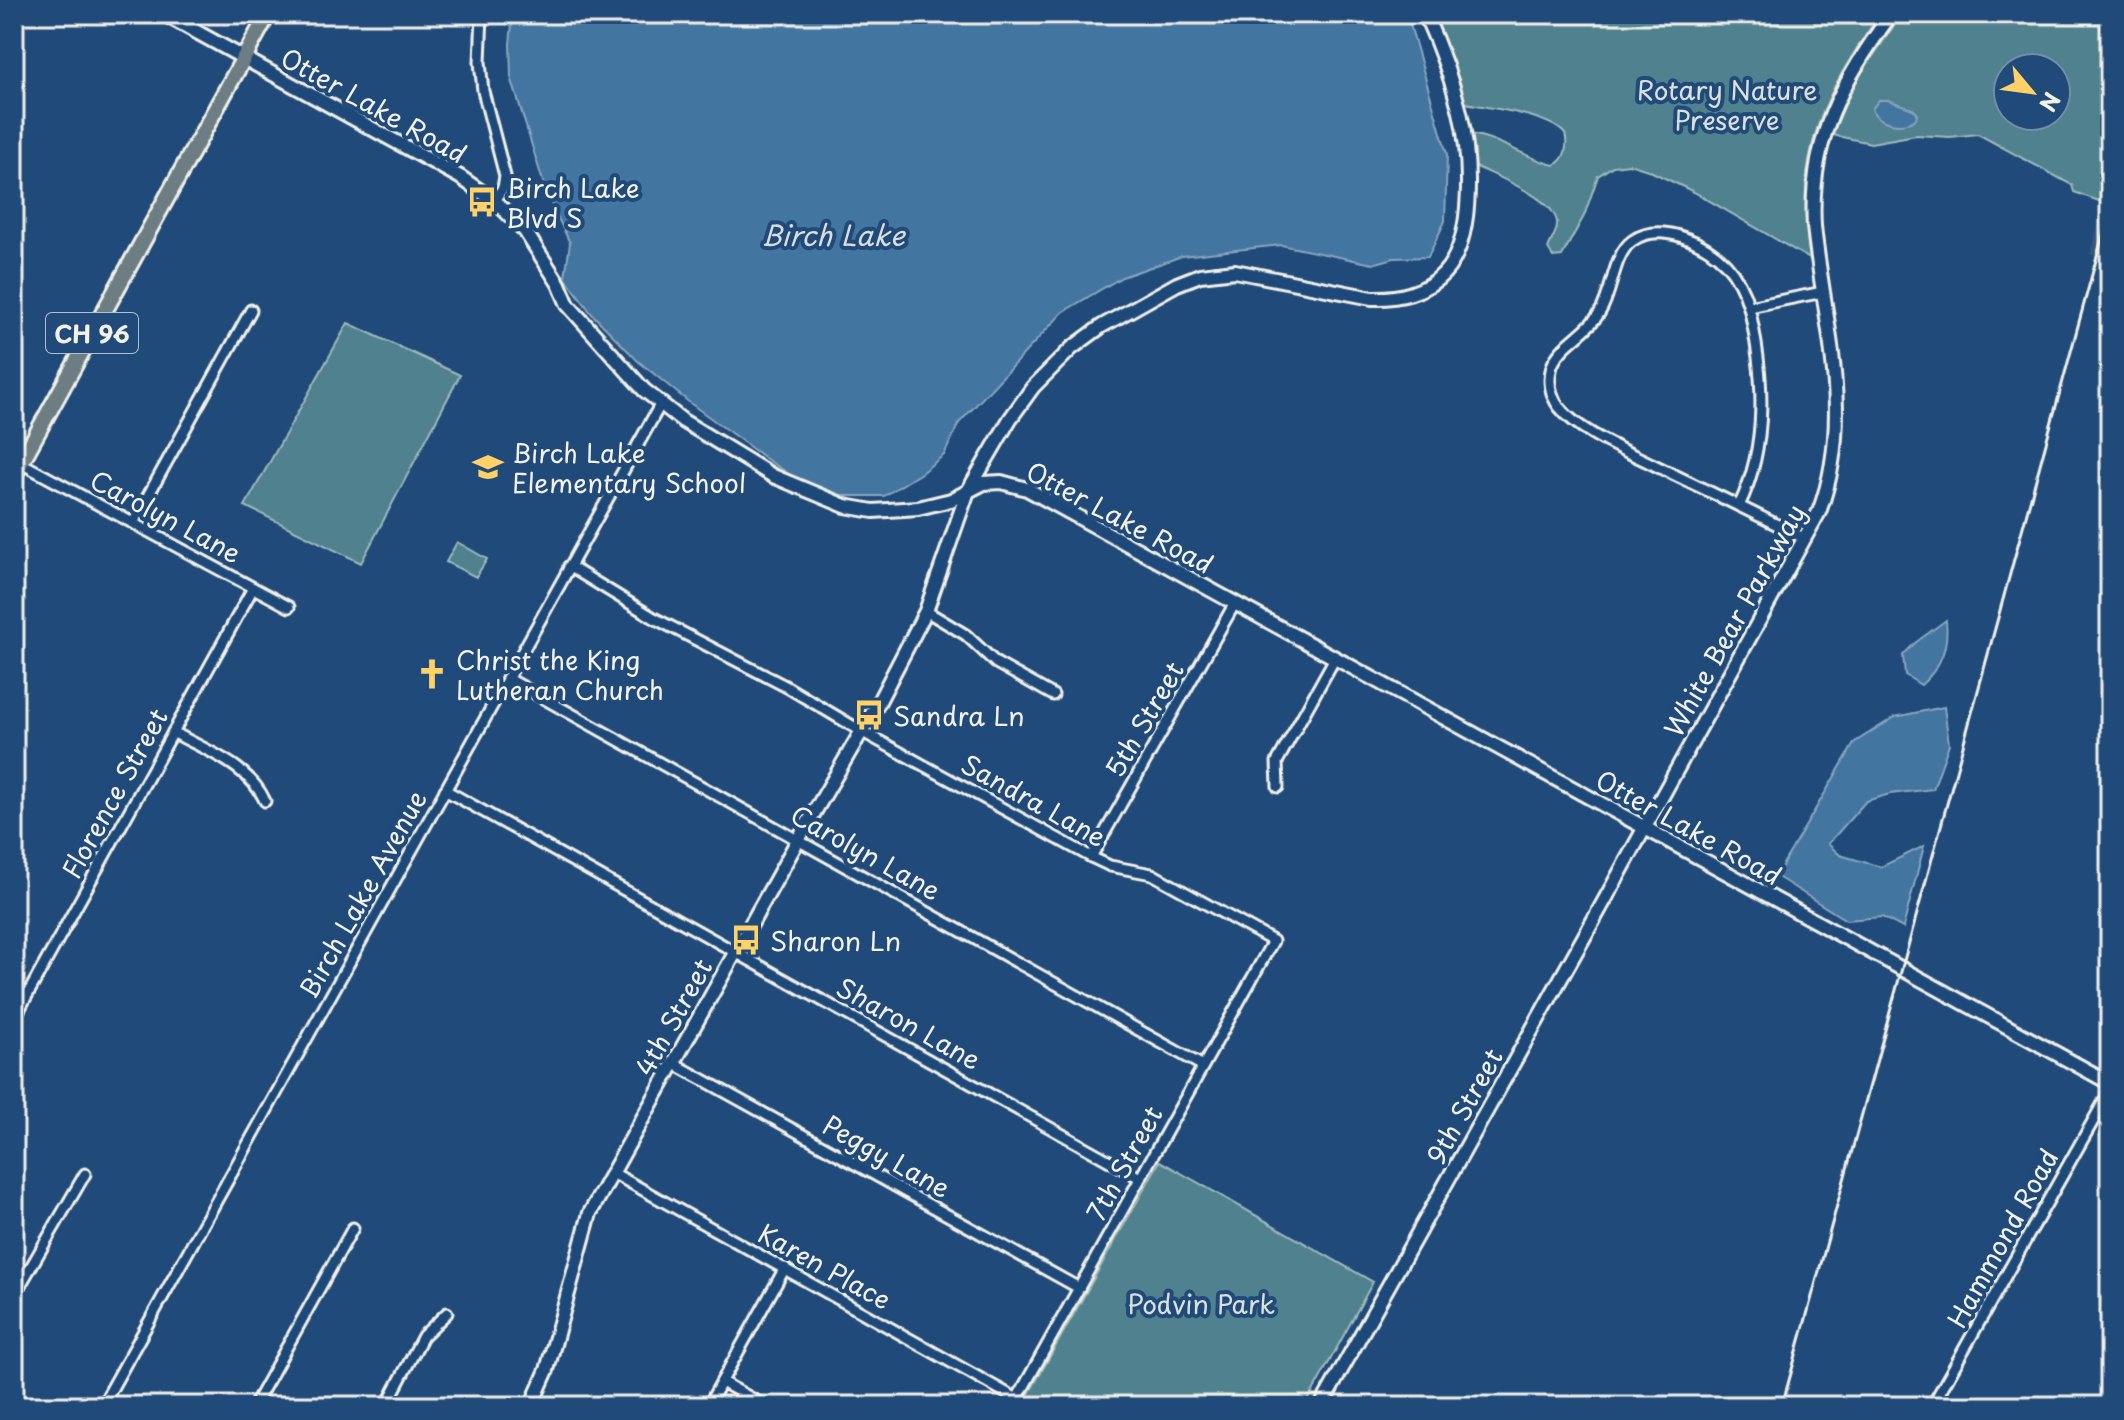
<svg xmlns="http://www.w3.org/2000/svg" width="2124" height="1420" viewBox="0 0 2124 1420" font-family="'Playpen Sans',sans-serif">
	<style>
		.built { fill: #35567e }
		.green { fill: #4f828e; stroke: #a2babb; stroke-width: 2; fill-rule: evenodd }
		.water { fill: #4374a0; stroke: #8aa6bd; stroke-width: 2 }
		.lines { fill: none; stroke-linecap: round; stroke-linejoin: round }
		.street-casing { stroke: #f4f1e8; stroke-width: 15 }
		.secondary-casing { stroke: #f4f1e8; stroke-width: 18 }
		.primary-casing { stroke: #f4f1e8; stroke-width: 20 }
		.street { stroke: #1f4a7a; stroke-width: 9 }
		.secondary { stroke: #1f4a7a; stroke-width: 12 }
		.primary { stroke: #6c7e84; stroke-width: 14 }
		.rail { stroke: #f4f1e8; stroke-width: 3 }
		.labels { text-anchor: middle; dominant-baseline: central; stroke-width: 8; stroke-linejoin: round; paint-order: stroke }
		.shield { fill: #1f4a7a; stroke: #b4bfc7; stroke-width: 2 }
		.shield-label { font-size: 24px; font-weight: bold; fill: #f4f1e8 }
		.park-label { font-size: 26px; fill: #dbe0da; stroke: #1f4a7a }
		.street-label { font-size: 26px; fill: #f4f1e8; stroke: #1f4a7a }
		.poi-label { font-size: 26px; fill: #f4f1e8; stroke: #1f4a7a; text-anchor: start }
		.water-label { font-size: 28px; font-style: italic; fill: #d9dedd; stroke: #1f4a7a }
	</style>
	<rect width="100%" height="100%" fill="#1f4a7a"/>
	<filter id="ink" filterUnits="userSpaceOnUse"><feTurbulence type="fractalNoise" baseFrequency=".0125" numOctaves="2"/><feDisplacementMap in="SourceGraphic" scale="16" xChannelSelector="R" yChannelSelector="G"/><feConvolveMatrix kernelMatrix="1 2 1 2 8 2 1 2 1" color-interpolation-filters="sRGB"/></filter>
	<g filter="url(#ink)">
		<polygon class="built" points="2110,180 2110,238 2104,262 2090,254"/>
		<g class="green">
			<path d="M 1431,14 L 1880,14 C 1821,98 1794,154 1810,259 L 1694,192 L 1648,170 L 1629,164 L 1613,166 L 1598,176 L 1584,216 L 1562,256 L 1553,257 L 1548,249 C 1550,241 1557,233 1557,225 C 1559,199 1491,174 1472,165 L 1469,134 C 1496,137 1526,158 1554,165 C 1566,160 1568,145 1565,134 C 1548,114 1488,108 1461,102 Z"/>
			<path d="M 1902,14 L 2110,14 L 2110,191 L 2107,204 L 2074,192 L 2072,185 L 1978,134 L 1950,137 L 1916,135 L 1871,143 L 1832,135 L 1854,84 ZM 2008,68 L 2056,68 L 2056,116 L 2008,116 Z"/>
			<polygon points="348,323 460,375 361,563 245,506"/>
			<polygon points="457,542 487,559 476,577 446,562"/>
			<polygon points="1160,1161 1373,1282 1305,1406 1022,1406"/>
		</g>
		<g class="water">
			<polygon points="513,14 1407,14 1447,154 1445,221 1428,257 1394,258 1373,264 1281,245 1182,256 1122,277 1063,312 959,423 944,455 921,473 884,496 845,496 798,480 765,458 690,403 638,361 592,314 565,277 570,243 547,195 511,77 510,44"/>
			<path d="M 1879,100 L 1888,100 L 1913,109 L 1917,113 L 1916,119 C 1903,128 1877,124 1872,109 Z"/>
			<path d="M 1946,620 C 1949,647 1941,667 1921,685 L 1905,675 L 1903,655 L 1915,643 Z"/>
			<polygon points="1944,707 1949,744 1933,789 1890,794 1866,801 1828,844 1840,855 1881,867 1924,846 1903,928 1882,917 1846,920 1776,876 1855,742 1895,717"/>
		</g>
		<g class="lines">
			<g class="street-casing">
				<g id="street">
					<polyline points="482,14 480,62 483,91 505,176 503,188 494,200"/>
					<path d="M 1749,307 C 1744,291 1737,276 1726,264 C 1705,242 1660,221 1632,241 C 1613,255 1613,291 1600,312 C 1588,333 1560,344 1552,366 C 1548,380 1550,395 1559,407 C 1579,432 1624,450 1652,464 C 1703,489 1755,513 1805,539"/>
					<polyline points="21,463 289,607"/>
					<path d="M 1739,506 C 1769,444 1764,373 1749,307 L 1823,292"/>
					<polyline points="133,523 251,310"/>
					<polyline points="569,566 654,618 787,687 861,731 1091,857 1110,866 1152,874 1273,941 1013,1406"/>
					<polyline points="926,611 966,635 996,663 1053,695"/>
					<polyline points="507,678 1203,1066"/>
					<path d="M 173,732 C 206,751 249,765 265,801"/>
					<polyline points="1278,787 1277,762 1335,658"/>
					<polyline points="445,790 1140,1178"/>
					<polyline points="1091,857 1235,603"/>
					<polyline points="14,1019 253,588"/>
					<polyline points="673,1063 1079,1288"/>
					<polyline points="611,1172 1017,1399"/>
					<polyline points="14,1296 85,1174"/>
					<polyline points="722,1382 765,1406"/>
					<polyline points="102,1406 660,405"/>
					<polyline points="254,1406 353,1228"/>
					<polyline points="386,1406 423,1336 447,1313"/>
					<polyline points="708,1406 785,1268"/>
					<polyline points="1932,1406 2110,1091"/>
				</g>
			</g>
			<g class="secondary-casing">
				<g id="secondary">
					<polyline points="164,14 460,177 496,202 525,231 559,284 568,305 644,390 683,421 773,476 845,506 873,511 918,508 951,500 984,483 1001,482 1027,489 2110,1083"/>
					<path d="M 531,1406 L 547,1370 L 590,1213 L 798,840 L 877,705 L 926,611 L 968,491 L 1010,419 L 1033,387 L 1072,348 L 1102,326 L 1177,284 L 1200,275 L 1235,271 L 1372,298 C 1397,299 1426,293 1444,273 C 1476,239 1470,154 1460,112 C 1452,80 1439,45 1425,14"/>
					<path d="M 1321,1406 L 1602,905 L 1819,512 C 1855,416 1824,324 1814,226 C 1809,138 1842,83 1891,14"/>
				</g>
			</g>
			<g class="primary-casing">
				<polyline id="primary" points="14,475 268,14"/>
			</g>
			<use href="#street" class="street"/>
			<use href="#secondary" class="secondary"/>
			<use href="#primary" class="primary"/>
			<polyline class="rail" points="1782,1406 2110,209"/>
		</g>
	</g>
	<defs>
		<g id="bus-bare" transform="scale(2.4)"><path d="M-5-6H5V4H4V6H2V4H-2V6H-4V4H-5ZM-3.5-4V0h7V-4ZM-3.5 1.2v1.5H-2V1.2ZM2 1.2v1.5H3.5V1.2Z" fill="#ffd166" stroke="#1f4a7a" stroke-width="2.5" paint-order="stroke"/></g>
		<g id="school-bare" transform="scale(2.4)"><path d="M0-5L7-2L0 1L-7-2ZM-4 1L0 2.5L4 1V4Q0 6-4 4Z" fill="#ffd166" stroke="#1f4a7a" stroke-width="2.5" paint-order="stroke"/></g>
		<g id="church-bare" transform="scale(2.4)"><path d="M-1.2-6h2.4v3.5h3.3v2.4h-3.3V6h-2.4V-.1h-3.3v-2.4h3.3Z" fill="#ffd166" stroke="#1f4a7a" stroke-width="2.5" paint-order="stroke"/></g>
	</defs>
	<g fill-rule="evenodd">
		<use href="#bus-bare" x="482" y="202"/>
		<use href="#school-bare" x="488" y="467"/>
		<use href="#church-bare" x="432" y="674"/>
		<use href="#bus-bare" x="869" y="715"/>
		<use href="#bus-bare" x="746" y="940"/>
	</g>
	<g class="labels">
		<rect class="shield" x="46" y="313" width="92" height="40" rx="6"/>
		<g class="shield-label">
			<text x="92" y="333">CH 96</text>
		</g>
		<g class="park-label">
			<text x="1727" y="89">Rotary Nature<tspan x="1727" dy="30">Preserve</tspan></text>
			<text x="1201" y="1303">Podvin Park</text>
		</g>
		<g class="street-label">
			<text transform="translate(374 105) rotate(29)">Otter Lake Road</text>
			<text transform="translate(166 516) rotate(28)">Carolyn Lane</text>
			<text transform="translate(1120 517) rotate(28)">Otter Lake Road</text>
			<text transform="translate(1734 620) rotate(-61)">White Bear Parkway</text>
			<text transform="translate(1144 719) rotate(-60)">5th Street</text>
			<text transform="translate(114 793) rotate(-61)">Florence Street</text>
			<text transform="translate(1034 800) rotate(29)">Sandra Lane</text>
			<text transform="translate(1689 827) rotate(29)">Otter Lake Road</text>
			<text transform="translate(866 852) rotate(29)">Carolyn Lane</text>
			<text transform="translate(362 894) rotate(-61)">Birch Lake Avenue</text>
			<text transform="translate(673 1017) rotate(-61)">4th Street</text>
			<text transform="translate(909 1023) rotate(29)">Sharon Lane</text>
			<text transform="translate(1464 1106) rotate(-61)">9th Street</text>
			<text transform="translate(887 1156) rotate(29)">Peggy Lane</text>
			<text transform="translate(1124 1163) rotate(-61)">7th Street</text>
			<text transform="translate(2002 1238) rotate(-61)">Hammond Road</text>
			<text transform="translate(825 1266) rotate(29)">Karen Place</text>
		</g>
		<g class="poi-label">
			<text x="506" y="187">Birch Lake<tspan x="506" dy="30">Blvd S</tspan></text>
			<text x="512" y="452">Birch Lake<tspan x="512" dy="30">Elementary School</tspan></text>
			<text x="456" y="659">Christ the King<tspan x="456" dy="30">Lutheran Church</tspan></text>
			<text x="893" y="715">Sandra Ln</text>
			<text x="770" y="940">Sharon Ln</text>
		</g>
		<g class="water-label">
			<text x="833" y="234">Birch Lake</text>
		</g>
	</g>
	<rect width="2124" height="1420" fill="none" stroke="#1f4a7a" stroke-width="48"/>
	<rect x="24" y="24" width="2076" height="1372" fill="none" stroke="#f4f1e8" stroke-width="3" filter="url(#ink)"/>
	<g transform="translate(2032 92) rotate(119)"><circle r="38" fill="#1f4a7a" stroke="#748da6" stroke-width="2"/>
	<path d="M0-6L14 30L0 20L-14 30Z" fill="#ffd166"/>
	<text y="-12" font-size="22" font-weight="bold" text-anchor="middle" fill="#f4f1e8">N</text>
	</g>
</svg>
